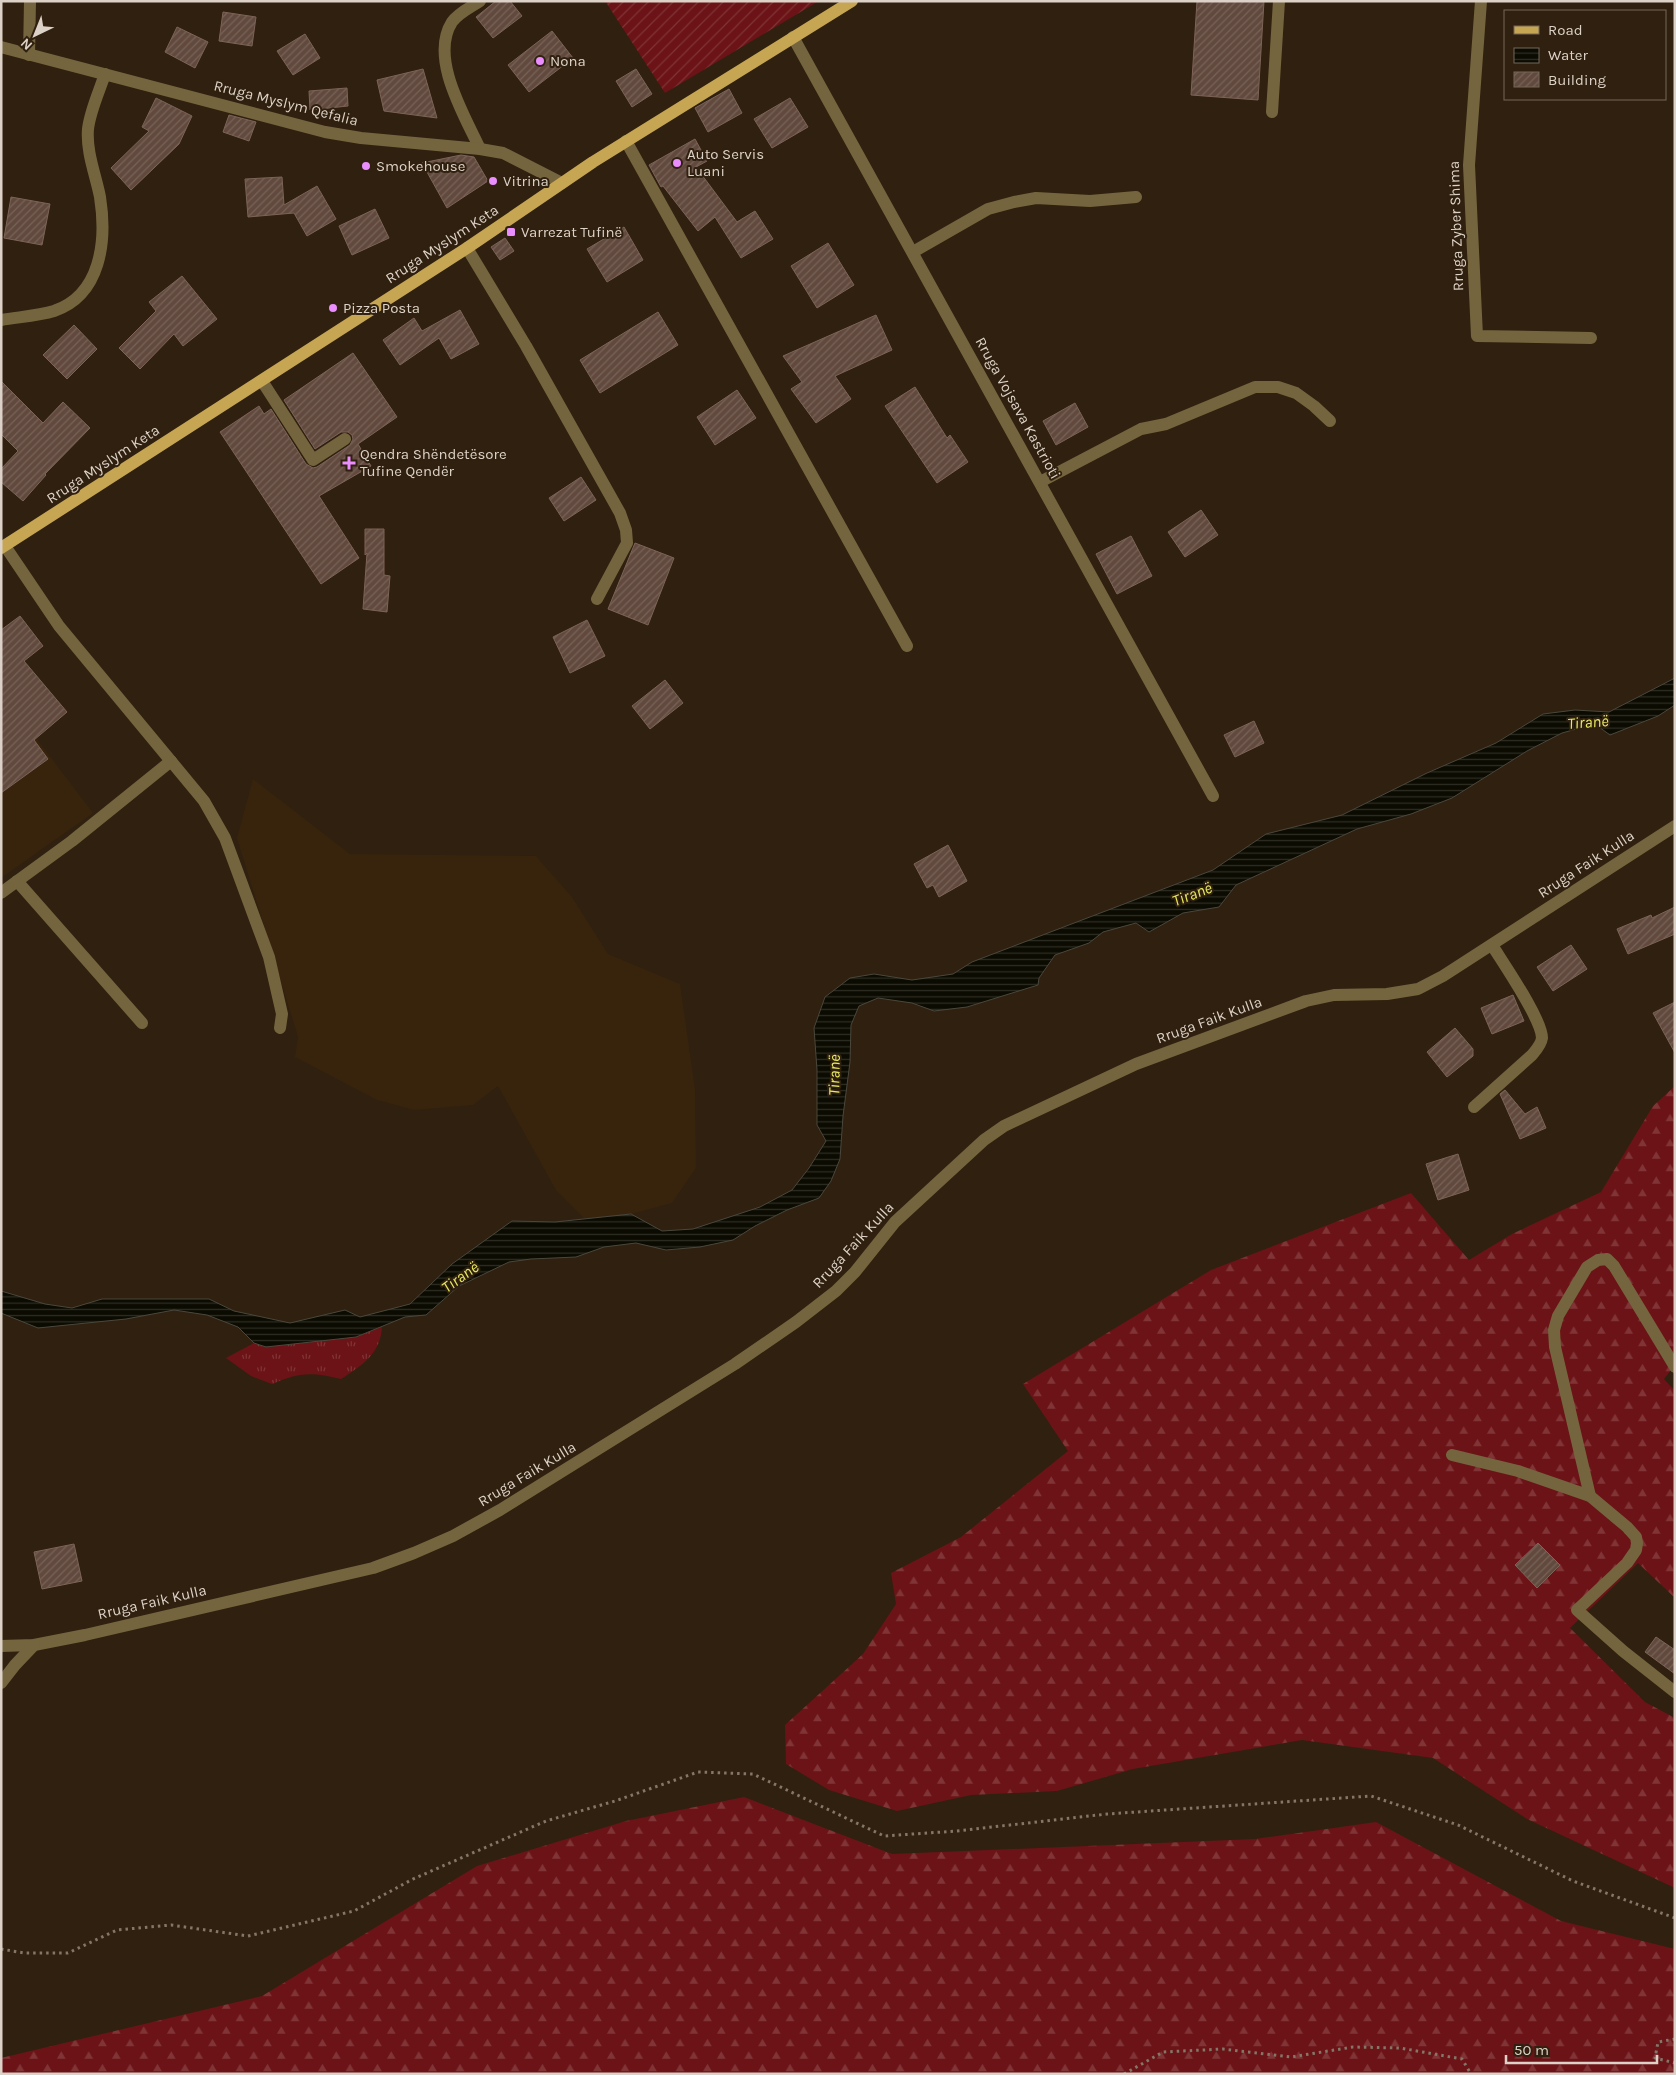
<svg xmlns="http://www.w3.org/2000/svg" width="1676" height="2075" viewBox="0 0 1676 2075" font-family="Karla,sans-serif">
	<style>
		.built { fill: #38240d }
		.grass { fill: url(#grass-tufts) }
		.forest { fill: url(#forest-firs) }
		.garden { fill: url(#garden-furrows) }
		.water { fill: url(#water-rules); stroke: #4a473c }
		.building { fill: url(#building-hatch); stroke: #7d6358 }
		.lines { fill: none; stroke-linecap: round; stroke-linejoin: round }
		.path { stroke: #847668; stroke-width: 3; stroke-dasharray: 2.5 4; stroke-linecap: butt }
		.minor { stroke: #74653f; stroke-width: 12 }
		.major { stroke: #c6a652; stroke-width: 12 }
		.poi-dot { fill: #ea8dfd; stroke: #30200f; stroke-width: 2 }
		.labels { text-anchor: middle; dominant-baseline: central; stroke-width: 4; stroke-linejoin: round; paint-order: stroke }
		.poi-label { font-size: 15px; fill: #ddd2c7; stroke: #30200f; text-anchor: start }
		.street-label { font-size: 15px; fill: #ddd2c7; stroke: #30200f }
		.water-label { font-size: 16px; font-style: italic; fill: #e8eb5f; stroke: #30200f }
	</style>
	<defs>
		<pattern id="grass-tufts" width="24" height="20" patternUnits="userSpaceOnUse" patternTransform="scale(1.25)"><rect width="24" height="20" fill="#6b1316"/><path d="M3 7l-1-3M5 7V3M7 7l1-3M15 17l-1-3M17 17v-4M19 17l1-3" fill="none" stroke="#803436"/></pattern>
		<pattern id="forest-firs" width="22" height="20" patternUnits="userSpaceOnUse" patternTransform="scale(1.25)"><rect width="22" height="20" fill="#6b1316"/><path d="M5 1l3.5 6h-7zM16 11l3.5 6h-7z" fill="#803436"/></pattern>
		<pattern id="garden-furrows" width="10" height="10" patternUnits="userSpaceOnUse" patternTransform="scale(1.25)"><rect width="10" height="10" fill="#6b1316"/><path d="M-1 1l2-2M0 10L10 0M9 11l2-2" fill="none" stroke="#803436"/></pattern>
		<pattern id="water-rules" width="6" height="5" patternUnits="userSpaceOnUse" patternTransform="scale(1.25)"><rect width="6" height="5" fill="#0b0b01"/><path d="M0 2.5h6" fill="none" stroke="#2e2e25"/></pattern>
		<pattern id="building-hatch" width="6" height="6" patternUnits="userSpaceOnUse" patternTransform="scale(1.25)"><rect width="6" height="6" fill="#61493e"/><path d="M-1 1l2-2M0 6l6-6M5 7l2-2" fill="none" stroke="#776258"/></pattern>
	</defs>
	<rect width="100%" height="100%" fill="#30200f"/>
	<g class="built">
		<polygon points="1,692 93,813 1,878"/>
		<polygon points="253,779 350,854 536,856 572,897 608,954 680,984 695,1089 696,1168 672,1203 631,1214 585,1219 556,1190 498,1086 473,1105 414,1110 377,1100 295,1057 298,1037 237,838"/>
	</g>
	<path class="grass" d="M 382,1326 C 381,1353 363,1365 341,1379 C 312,1372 300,1372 272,1384 L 251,1376 L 226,1358 L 254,1343 L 266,1347 L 356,1337 Z"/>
	<g class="forest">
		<polygon points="1675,1086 1675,1365 1664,1379 1675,1391 1675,1598 1638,1563 1570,1628 1645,1702 1675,1718 1675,1888 1527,1819 1433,1758 1302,1740 1133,1769 1057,1791 971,1795 897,1811 829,1790 786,1764 785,1725 863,1654 896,1604 891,1573 961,1537 1068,1451 1023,1384 1211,1270 1411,1193 1469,1260 1512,1234 1601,1192 1653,1106"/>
		<polygon points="744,1797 892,1854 1255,1839 1376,1822 1561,1921 1675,1949 1675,2074 1,2074 1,2058 262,1996 477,1866 626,1821"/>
	</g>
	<polygon class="garden" points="605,1 819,1 665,93"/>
	<polygon class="water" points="1675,678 1675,705 1658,716 1610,735 1599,727 1587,726 1562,733 1527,751 1452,798 1411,814 1357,829 1236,885 1219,907 1183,913 1149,932 1136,923 1103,932 1089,943 1055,955 1039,978 1038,985 967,1007 934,1011 912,1003 878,998 859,1006 851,1025 850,1062 843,1116 840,1159 831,1181 819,1198 787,1210 755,1226 733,1240 700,1247 666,1250 636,1243 604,1247 576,1257 531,1259 509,1262 459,1286 426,1315 405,1317 356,1337 266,1347 254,1343 238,1327 207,1315 174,1310 126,1319 38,1328 1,1313 1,1291 45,1304 72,1308 102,1299 209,1299 234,1311 290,1323 345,1310 360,1317 410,1304 452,1264 512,1221 555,1222 631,1214 662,1231 693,1229 760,1207 792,1190 809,1168 826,1141 817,1125 817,1070 814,1028 825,997 850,978 874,974 912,980 953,974 972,962 1213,870 1266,834 1342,815 1427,773 1496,743 1543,714 1575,710 1609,712"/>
	<g class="building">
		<polygon points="496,1 510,1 522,16 493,38 476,17"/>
		<polygon points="1197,1 1264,1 1258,100 1191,95"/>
		<polygon points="223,12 256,17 252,46 219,41"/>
		<polygon points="177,27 208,42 195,68 165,52"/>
		<polygon points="552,31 573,58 529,92 508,65"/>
		<polygon points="305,34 320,58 293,75 277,51"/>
		<polygon points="423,69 437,118 384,111 377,80"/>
		<polygon points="636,69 652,94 632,107 616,81"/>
		<polygon points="347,88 348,106 310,110 309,91"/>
		<polygon points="729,89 742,113 708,132 695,108"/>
		<polygon points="156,98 192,116 179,144 131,190 111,168 149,131 142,127"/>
		<polygon points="790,98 808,127 772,148 754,119"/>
		<polygon points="229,115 256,122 249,141 223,132"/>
		<polygon points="695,139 707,161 696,167 737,222 755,211 773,239 741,258 715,217 698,231 663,186 661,187 649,165"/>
		<polygon points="461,155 474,157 488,181 447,208 422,163"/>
		<polygon points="282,177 284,205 317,186 336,219 307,236 294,213 248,217 245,179"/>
		<polygon points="11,197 50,204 42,245 4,238"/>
		<polygon points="375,209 389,238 352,255 339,226"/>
		<polygon points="624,227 643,260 607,282 587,249"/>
		<polygon points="505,238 514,251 500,260 491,247"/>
		<polygon points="828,243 854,285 817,308 791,266"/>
		<polygon points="182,276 217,319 183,346 174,334 140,369 119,348 156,311 149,302"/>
		<polygon points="460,310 479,344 451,359 439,338 400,365 383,340 414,318 422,331"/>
		<polygon points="658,312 678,345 600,393 580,360"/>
		<polygon points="876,315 892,350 835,376 851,399 816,423 791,389 802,382 783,356"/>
		<polygon points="74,325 97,349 67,379 43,355"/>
		<polygon points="353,353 397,417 358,444 371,466 319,496 359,558 321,584 220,432 259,406 264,414 271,409 306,464 313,468 317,467 350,445 353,439 352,435 348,432 341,432 315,449 284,400"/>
		<polygon points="1,381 43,423 63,402 90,428 45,474 46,475 23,501 1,482 1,469 18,451 1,434"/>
		<polygon points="915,387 947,438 950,435 968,462 937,483 885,406"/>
		<polygon points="737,390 756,418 715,445 697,417"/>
		<polygon points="1075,403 1088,427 1056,445 1043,421"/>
		<polygon points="581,477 596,500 564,521 549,498"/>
		<polygon points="1201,510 1218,535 1185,557 1168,532"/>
		<polygon points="365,529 384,529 384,575 390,576 387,612 363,609 367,553 365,555"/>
		<polygon points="1131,536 1152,576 1117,594 1096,554"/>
		<polygon points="635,543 674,558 648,625 608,609"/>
		<polygon points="20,616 43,646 24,661 67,712 34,740 48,759 1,793 1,630"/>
		<polygon points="587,620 605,656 570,673 553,637"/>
		<polygon points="665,680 683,703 650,729 632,706"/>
		<polygon points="1254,721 1264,743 1235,757 1224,735"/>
		<polygon points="948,845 967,881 939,897 933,885 927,888 914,864"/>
		<polygon points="1675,907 1675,934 1628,954 1617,929 1651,915 1652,918"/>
		<polygon points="1571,945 1587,969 1553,991 1537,967"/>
		<polygon points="1513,995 1524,1021 1492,1034 1481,1008"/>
		<polygon points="1675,1002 1675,1053 1653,1013"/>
		<polygon points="1455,1028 1473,1049 1473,1056 1447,1077 1427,1052"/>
		<polygon points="1505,1090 1525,1114 1537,1107 1546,1128 1520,1139 1500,1094"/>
		<polygon points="1458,1154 1469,1190 1438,1200 1426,1164"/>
		<polygon points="1538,1543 1560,1565 1537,1588 1515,1565"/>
		<polygon points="74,1544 82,1581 42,1589 34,1552"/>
		<polygon points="1656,1637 1675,1650 1675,1674 1645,1652"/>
	</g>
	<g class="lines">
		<g class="path">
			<polyline points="1,1949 24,1953 68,1953 117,1930 171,1925 248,1936 354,1911 413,1879 546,1821 615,1801 698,1772 753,1774 884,1836 957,1831 1107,1814 1371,1796 1458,1825 1573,1881 1675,1918"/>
			<polyline points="1675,2039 1658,2042 1655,2058 1675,2063"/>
			<polyline points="1124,2074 1163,2052 1223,2049 1291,2057 1353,2047 1400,2048 1462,2059 1471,2074"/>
		</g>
		<g class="minor">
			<path d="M 480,1 C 471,7 458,13 452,22 C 429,58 465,116 480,149"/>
			<polyline points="1481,1 1469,165 1477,336 1591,338"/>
			<polyline points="793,37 1213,796"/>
			<polyline points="1,47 325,132 361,138 480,149 503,153 562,183"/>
			<polyline points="29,55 30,1"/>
			<polyline points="1272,112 1279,1"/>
			<polyline points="626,141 907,646"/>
			<polyline points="467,248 526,346 620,513 626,530 627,543 597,599"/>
			<polyline points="913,252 988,209 1014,202 1036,198 1090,201 1136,197"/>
			<path d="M 1,320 C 18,317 38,316 54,311 C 101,295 107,241 100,197 C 96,176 86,152 88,129 C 90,111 99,92 105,74"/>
			<polyline points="262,381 313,460 345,439"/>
			<polyline points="1040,482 1141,429 1166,424 1255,387 1278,387 1296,393 1314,406 1330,421"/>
			<polyline points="5,546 59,626 204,801 225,838 269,957 282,1014 280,1028"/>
			<polyline points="17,881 142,1023"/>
			<polyline points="1,893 72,841 171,761"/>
			<path d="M 1474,1107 L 1532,1055 C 1536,1050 1541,1045 1542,1038 C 1542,1019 1503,963 1492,945"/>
			<polyline points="1452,1455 1518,1471 1590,1496 1627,1527 1636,1537 1637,1543 1636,1550 1627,1563 1577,1610 1623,1651 1675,1692"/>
			<polyline points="1590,1496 1555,1347 1554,1330 1558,1316 1587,1267 1598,1260 1607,1259 1614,1266 1675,1367"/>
			<polyline points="1,1646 34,1645 85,1635 373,1568 414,1553 453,1536 500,1510 735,1364 796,1322 836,1291 855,1272 895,1222 984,1140 1004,1126 1136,1064 1306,1001 1334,995 1387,994 1418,989 1443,976 1675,826"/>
			<polyline points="1,1683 15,1665 34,1645"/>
		</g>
		<polyline class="major" points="1,548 467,248 593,162 852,1"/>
	</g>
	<g class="poi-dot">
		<circle cx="540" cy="61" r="5"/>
		<circle cx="677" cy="163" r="5"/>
		<circle cx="366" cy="166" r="5"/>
		<circle cx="493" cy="181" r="5"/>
		<rect x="506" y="227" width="10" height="10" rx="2.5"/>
		<circle cx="333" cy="308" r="5"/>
		<path d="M346.5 455.5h5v5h5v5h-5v5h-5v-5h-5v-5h5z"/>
	</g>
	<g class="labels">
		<g class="poi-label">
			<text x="550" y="61">Nona</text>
			<text x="687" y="154">Auto Servis<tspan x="687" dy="17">Luani</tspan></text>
			<text x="376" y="166">Smokehouse</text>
			<text x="503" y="181">Vitrina</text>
			<text x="521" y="232">Varrezat Tufinë</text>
			<text x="343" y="308">Pizza Posta</text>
			<text x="360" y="454">Qendra Shëndetësore<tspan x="360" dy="17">Tufine Qendër</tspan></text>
		</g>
		<g class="street-label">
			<text transform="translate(286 103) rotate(14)">Rruga Myslym Qefalia</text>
			<text transform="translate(1456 226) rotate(-92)">Rruga Zyber Shima</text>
			<text transform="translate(442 244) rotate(-33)">Rruga Myslym Keta</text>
			<text transform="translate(1018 408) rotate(61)">Rruga Vojsava Kastrioti</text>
			<text transform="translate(103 464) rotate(-33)">Rruga Myslym Keta</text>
			<text transform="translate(1586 864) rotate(-33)">Rruga Faik Kulla</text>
			<text transform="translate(1209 1020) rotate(-20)">Rruga Faik Kulla</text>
			<text transform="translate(853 1245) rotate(-47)">Rruga Faik Kulla</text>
			<text transform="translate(527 1474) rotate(-31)">Rruga Faik Kulla</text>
			<text transform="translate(152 1602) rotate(-13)">Rruga Faik Kulla</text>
		</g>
		<g class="water-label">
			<text transform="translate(1588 722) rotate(-4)">Tiranë</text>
			<text transform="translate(1192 894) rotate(-21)">Tiranë</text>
			<text transform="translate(834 1075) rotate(-89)">Tiranë</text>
			<text transform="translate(460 1277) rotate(-36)">Tiranë</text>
		</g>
	</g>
	<rect width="1676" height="2075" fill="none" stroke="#ddd2c7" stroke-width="5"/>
	<rect x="1504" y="10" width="162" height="90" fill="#30200f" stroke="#756759"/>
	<rect x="1514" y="26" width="25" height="8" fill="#c6a652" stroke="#756759"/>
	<text x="1548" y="35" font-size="15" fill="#ddd2c7">Road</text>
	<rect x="1514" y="48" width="25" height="15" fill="url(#water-rules)" stroke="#756759"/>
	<text x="1548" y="60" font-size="15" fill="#ddd2c7">Water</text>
	<rect x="1514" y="72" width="25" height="15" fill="url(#building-hatch)" stroke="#756759"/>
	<text x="1548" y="85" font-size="15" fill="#ddd2c7">Building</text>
	<g transform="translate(35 35) rotate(223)" stroke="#30200f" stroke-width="4" paint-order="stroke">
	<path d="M0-4L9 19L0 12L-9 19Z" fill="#ddd2c7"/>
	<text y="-8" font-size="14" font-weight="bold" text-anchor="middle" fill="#ddd2c7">N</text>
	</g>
	<path d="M1506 2055v8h151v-8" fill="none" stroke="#ddd2c7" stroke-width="2.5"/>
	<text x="1514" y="2055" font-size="15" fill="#ddd2c7" stroke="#30200f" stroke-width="4" paint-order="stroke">50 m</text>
</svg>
